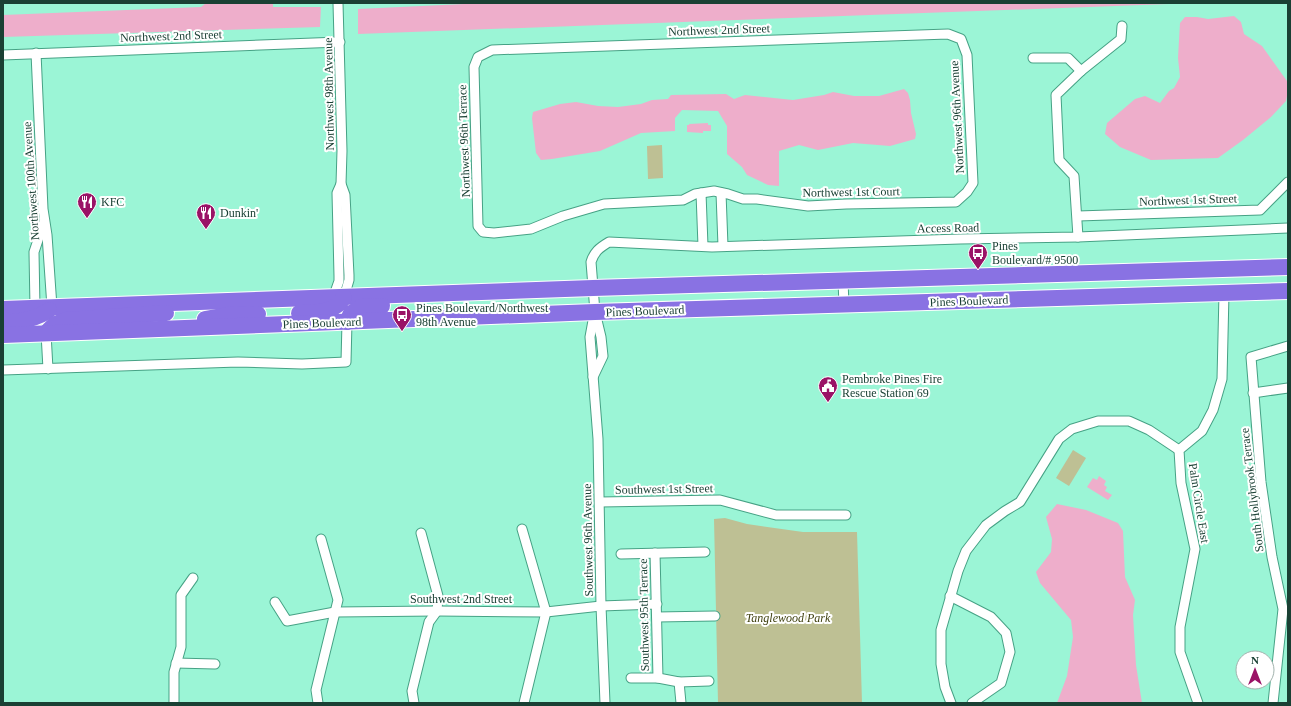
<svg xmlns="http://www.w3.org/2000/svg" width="1291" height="706" viewBox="0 0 1291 706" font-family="Georgia,serif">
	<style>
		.green { fill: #bec094 }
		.water { fill: #eeaecb }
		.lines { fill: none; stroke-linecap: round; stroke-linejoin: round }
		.street-casing { stroke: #46a285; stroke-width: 11 }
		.highway-casing { stroke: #fff; stroke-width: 18 }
		.street { stroke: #fff; stroke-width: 9 }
		.highway { stroke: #8972e3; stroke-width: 16 }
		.labels { text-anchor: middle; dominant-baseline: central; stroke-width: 4; stroke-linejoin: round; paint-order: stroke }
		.street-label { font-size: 12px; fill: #1a4034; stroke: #fff }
		.poi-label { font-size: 12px; fill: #1a4034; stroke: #fff; text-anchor: start }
		.park-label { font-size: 12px; font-style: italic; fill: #3f400f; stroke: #fff }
	</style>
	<rect width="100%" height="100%" fill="#9bf5d6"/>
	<g class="green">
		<polygon points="662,145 663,178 648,179 647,146"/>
		<polygon points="1073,450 1086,458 1069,486 1056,478"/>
		<polygon points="725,518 747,524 803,532 857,532 862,703 718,703 714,519"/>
	</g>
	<g class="water">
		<polygon points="206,3 273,3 273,7 321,7 320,27 3,37 3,15 201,7"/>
		<polygon points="485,3 1195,3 358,34 358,9"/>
		<polygon points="1234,16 1241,22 1244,34 1262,46 1287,81 1288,91 1286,101 1271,117 1243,140 1218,158 1151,160 1120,147 1105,134 1107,123 1135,99 1145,96 1160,103 1169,91 1174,88 1180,77 1178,58 1180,23 1185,17 1197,17 1208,19"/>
		<polygon points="904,89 908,93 910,100 911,113 916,134 915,139 890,146 853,143 818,150 799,145 779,151 779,186 768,185 747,175 742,167 727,154 727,126 718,111 682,110 675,118 675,131 641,133 600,151 552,159 541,160 536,153 532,118 533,112 560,104 576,102 598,106 618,107 641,104 652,100 668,99 671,95 726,94 734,99 745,95 793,100 824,95 833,92 854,96 879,96"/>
		<polygon points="708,123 708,125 711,125 711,131 703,131 703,133 687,132 687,125 689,125 689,124"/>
		<polygon points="1099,476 1106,481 1104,485 1107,487 1105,491 1112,495 1108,500 1087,487 1093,478 1097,480"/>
		<polygon points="1057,504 1086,510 1118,523 1123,531 1125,577 1135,600 1133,615 1136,665 1142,703 1057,703 1067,676 1073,637 1071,620 1040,583 1036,572 1051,552 1052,539 1046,517"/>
	</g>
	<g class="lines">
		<g class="street-casing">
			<g id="street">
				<polyline points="338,3 342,151 341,184 345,195 349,275 349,280 344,297"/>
				<polygon points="948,34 961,39 967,55 973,183 967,192 956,202 846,204 808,206 757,199 743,199 728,194 714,191 695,194 683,200 604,204 563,216 531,229 494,233 483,232 478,226 474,67 478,57 492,50"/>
				<polyline points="36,53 43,209 47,235 52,307"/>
				<polyline points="3,55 340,42"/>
				<polyline points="1033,58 1068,58 1081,71"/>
				<polyline points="701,193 703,246"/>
				<polyline points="721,193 723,246"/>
				<polyline points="1078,216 1260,210 1288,182"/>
				<polyline points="1078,237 1074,176 1059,160 1056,95 1081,71 1121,39 1122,26"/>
				<polyline points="843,281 844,305"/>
				<polyline points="333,298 339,281 339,276 337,193 341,184"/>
				<polyline points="35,308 34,252 44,222"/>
				<polyline points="594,315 590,337 598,439 601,606 605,703"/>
				<polyline points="46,333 48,369"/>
				<polyline points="3,370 238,362 302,364 346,362 347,322"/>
				<path d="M 593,377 L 603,356 L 601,337 L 595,312 L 591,262 C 594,252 599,248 609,242 L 712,247 L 960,239 L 1078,237 L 1288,228"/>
				<polyline points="1253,393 1288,388"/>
				<polyline points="600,502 720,500 776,515 846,515"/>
				<polyline points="522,529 546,612 524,703"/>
				<polyline points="655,553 658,678"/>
				<polyline points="621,554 705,552"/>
				<polyline points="950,596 991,617 1006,633 1010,652 1001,683 972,703"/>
				<polyline points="275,602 287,621 335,612 437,611 546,612 601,606 657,604"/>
				<polyline points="657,617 715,616"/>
				<polyline points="176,663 215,664"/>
				<polyline points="631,678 658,678 679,682 709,681"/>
				<polyline points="679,682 681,703"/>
				<polyline points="174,703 174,672 181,647 181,595 193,578"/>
				<polyline points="318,703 316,690 338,600 321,539"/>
				<polyline points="414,703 412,691 429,622 437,611 438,596 421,533"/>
				<polyline points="951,703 945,687 941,664 941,630 958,571 966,551 986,525 1005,511 1020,502 1059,439 1072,429 1098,421 1129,421 1149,430 1179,450"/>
				<polyline points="1198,703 1180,652 1180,627 1195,549 1181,483 1179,450 1202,431 1213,410 1222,379 1224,293"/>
				<polyline points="1273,703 1283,609 1272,557 1261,482 1251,357 1288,346"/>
			</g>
		</g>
		<g class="highway-casing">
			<g id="highway">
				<polyline points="3,309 593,288 1288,267"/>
				<path d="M 299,313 C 316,312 335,314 344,297"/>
				<polyline points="205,319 227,315 258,314"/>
				<polyline points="347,322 351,313 361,307 382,306"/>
				<path d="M 3,323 C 19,321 36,320 49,310"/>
				<polyline points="46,333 55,324 66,320 166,313"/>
				<polyline points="3,335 595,312 1288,291"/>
			</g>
		</g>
		<use href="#street" class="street"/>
		<use href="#highway" class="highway"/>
	</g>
	<defs>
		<g id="restaurant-pin" transform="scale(1)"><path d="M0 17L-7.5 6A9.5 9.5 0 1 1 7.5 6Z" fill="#9a1266" stroke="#fff"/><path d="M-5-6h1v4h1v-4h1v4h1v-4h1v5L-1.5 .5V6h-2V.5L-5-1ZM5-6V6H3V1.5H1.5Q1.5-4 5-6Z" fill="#fff"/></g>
		<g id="bus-pin" transform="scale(1)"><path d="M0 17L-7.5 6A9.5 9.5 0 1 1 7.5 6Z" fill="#9a1266" stroke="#fff"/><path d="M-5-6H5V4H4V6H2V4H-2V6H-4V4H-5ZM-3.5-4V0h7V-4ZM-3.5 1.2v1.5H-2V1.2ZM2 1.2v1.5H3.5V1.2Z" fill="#fff"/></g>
		<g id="civic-pin" transform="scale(1)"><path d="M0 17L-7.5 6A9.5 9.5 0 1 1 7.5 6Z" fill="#9a1266" stroke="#fff"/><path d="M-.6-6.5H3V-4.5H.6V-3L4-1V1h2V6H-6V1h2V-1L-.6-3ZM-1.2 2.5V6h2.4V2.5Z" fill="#fff"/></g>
	</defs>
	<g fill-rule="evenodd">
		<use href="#restaurant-pin" x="87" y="202"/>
		<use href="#restaurant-pin" x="206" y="213"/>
		<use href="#bus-pin" x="978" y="253"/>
		<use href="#bus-pin" x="402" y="315"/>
		<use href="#civic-pin" x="828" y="386"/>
	</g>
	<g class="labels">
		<g class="street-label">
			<text transform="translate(719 30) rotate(-2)">Northwest 2nd Street</text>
			<text transform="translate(171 36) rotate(-2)">Northwest 2nd Street</text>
			<text transform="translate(329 94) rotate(-91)">Northwest 98th Avenue</text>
			<text transform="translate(957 117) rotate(-93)">Northwest 96th Avenue</text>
			<text transform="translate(464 141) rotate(-92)">Northwest 96th Terrace</text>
			<text transform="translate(31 181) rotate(-94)">Northwest 100th Avenue</text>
			<text transform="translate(851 192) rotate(-1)">Northwest 1st Court</text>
			<text transform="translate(1188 200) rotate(-2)">Northwest 1st Street</text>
			<text transform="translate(948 228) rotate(-1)">Access Road</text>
			<text transform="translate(969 301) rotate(-2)">Pines Boulevard</text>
			<text transform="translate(645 311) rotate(-2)">Pines Boulevard</text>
			<text transform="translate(322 323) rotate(-2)">Pines Boulevard</text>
			<text transform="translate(664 489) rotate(-1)">Southwest 1st Street</text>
			<text transform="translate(1252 490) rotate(-97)">South Hollybrook Terrace</text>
			<text transform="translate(1199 503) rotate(81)">Palm Circle East</text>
			<text transform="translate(588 540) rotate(-91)">Southwest 96th Avenue</text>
			<text x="461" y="599">Southwest 2nd Street</text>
			<text transform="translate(644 615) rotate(-91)">Southwest 95th Terrace</text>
		</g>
		<g class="poi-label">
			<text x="101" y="202">KFC</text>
			<text x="220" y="213">Dunkin'</text>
			<text x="992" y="246">Pines<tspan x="992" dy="14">Boulevard/# 9500</tspan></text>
			<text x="416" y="308">Pines Boulevard/Northwest<tspan x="416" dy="14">98th Avenue</tspan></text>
			<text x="842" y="379">Pembroke Pines Fire<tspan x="842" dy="14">Rescue Station 69</tspan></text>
		</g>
		<g class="park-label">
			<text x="788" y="618">Tanglewood Park</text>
		</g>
	</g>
	<rect width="1291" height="706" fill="none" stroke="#1a4034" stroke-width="8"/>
	<g transform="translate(1255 670)"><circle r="19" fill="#ffffff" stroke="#a3b3ae"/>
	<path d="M0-3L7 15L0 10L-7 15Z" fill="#9a1266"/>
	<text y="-6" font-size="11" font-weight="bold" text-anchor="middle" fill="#1a4034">N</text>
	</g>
</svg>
